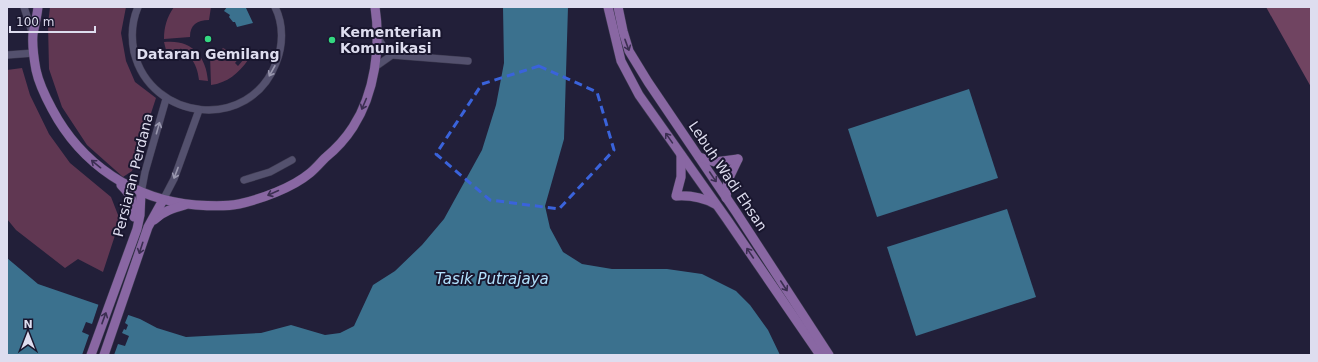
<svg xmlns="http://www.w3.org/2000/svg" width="1318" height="362" viewBox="0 0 1318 362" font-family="'DejaVu Sans',sans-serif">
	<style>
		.green { fill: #603752 }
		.forest { fill: #704461 }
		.water { fill: #3b718e }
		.pier { fill: #221f39 }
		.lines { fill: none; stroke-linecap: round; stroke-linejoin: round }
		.minor-casing { stroke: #3e3b51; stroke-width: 8 }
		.major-casing { stroke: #3e3b51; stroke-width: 10 }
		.minor { stroke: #54516e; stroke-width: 7 }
		.major { stroke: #8967a3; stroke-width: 9 }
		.oneway { stroke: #3b2e51 }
		.oneway2 { stroke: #9997ae }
		.marked { fill: none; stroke: #3a63db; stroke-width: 3; stroke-dasharray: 8 5; stroke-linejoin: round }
		.poi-dot { fill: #34d881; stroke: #19162e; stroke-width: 1.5 }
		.labels { text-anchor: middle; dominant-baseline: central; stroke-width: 4; stroke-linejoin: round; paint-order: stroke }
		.poi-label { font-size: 14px; font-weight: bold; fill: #deddef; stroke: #19162e; text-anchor: start }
		.street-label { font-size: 14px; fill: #deddef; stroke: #19162e }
		.water-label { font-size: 15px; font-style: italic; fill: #b1e0fc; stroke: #19162e }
	</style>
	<rect width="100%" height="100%" fill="#221f39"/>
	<g class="green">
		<polygon points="50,7 126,7 121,33 126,61 135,82 156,98 132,171 123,177 87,145 62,107 49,69 48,24"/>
		<path d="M 174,7 L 211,7 L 209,20 C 197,20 190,25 190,37 L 164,39 C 164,27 167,17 174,7 Z"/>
		<path d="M 164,42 C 191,39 206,55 208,81 L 199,80 C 197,61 187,48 166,50 Z"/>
		<path d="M 223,48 L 240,57 L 235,63 L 238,66 L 244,59 L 248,60 C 239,73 227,83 211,85 L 210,55 L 218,53 Z"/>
		<polygon points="22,68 30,95 49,134 70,163 111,197 120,220 103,272 78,259 65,268 16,230 7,219 7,70"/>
	</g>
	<polygon class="forest" points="1266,7 1311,7 1311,87"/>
	<g class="water">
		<polygon points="227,7 247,7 246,8 253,23 237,27 235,22 233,22 229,17 230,15 224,11"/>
		<polygon points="503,7 568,7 564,139 545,206 550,228 563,252 582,264 612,269 667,269 702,274 736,291 750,305 768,330 780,355 7,355 7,258 38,284 140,319 157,328 186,337 261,333 291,325 325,335 340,333 354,326 373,285 395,271 422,245 444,219 482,150 496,105 504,63"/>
		<polygon points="969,89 998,178 877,217 848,129"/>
		<polygon points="1007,209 1036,297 916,336 887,247"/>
	</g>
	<polygon class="pier" points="99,303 129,313 125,323 128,325 126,330 124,329 122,333 129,336 125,346 118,344 114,355 82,355 89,335 82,332 86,322 92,324"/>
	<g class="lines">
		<g class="minor-casing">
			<g id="minor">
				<polyline points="24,7 33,35"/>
				<path d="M 138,7 C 132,21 131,37 134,52 C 151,122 250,132 276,63 C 283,46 284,25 275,7"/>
				<polyline points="378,38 383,46 392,55 468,61"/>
				<polyline points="7,55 34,53"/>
				<polyline points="375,67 392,55"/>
				<polyline points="244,180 270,172 292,160"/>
				<polyline points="141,193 145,172 166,99"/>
				<polyline points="163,200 174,179 199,110"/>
			</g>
		</g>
		<g class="major-casing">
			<g id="major">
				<path d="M 38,7 C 37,16 35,25 33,34 C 32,45 34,59 36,70 C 39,84 45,96 52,109 C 81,164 134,200 196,205 C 210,206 225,207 239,204 C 261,199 292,188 310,173 C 316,168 320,163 325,158 C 336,149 346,138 353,127 C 375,93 381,46 375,7"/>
				<polyline points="608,7 621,61 639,95 726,218 820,355"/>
				<polyline points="618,7 623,31 629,51 648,82 736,212 829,355"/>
				<path d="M 681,155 L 681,177 L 676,196 C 691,195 702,197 715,204"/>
				<polyline points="699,157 715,162 738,159"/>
				<path d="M 121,185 C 132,196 134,202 134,217"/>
				<polyline points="726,198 728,180 738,159"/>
				<path d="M 154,220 C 163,211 174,208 185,205"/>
				<polyline points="91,355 137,229 140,215 141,193"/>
				<polyline points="104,355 148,227 163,200"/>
			</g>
		</g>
		<use href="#minor" class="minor"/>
		<use href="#major" class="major"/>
	</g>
	<defs><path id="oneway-shaft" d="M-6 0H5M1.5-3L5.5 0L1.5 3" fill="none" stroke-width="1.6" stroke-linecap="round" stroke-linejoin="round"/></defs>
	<g class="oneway">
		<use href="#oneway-shaft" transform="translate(627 45) rotate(70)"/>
		<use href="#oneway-shaft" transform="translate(364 104) rotate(113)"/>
		<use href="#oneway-shaft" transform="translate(669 138) rotate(-125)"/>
		<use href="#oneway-shaft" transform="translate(96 164) rotate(-141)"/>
		<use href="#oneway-shaft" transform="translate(713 177) rotate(56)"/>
		<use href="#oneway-shaft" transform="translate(273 193) rotate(156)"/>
		<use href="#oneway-shaft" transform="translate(141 248) rotate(108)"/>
		<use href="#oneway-shaft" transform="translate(750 253) rotate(-124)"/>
		<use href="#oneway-shaft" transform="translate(784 286) rotate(57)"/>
		<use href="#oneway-shaft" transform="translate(104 318) rotate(-70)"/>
	</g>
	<g class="oneway2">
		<use href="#oneway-shaft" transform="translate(272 71) rotate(119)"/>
		<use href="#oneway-shaft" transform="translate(158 128) rotate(-74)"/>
		<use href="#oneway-shaft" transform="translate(176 173) rotate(111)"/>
	</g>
	<path class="marked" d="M 539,66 L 597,92 L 614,150 L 559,209 L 490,200 L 436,154 L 482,84 Z"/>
	<g class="poi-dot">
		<circle cx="208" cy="39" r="4"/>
		<circle cx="332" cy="40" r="4"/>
	</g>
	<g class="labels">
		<g class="poi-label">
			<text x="340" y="32">Kementerian<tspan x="340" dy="16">Komunikasi</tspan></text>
			<text x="208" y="54" text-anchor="middle">Dataran Gemilang</text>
		</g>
		<g class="street-label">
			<text transform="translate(133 175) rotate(-76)">Persiaran Perdana</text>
			<text transform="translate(728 176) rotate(56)">Lebuh Wadi Ehsan</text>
		</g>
		<g class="water-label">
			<text x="492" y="279">Tasik Putrajaya</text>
		</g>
	</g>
	<rect width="1318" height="362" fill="none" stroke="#deddef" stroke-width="16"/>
	<g transform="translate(28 334)" stroke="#19162e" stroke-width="3" paint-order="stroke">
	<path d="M0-3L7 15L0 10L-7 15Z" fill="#deddef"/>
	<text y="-6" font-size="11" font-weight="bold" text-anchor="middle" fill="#deddef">N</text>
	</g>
	<path d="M10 26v6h85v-6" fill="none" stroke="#deddef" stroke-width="2"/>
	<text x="16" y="26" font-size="12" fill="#deddef" stroke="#19162e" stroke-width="3" paint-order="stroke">100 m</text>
</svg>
